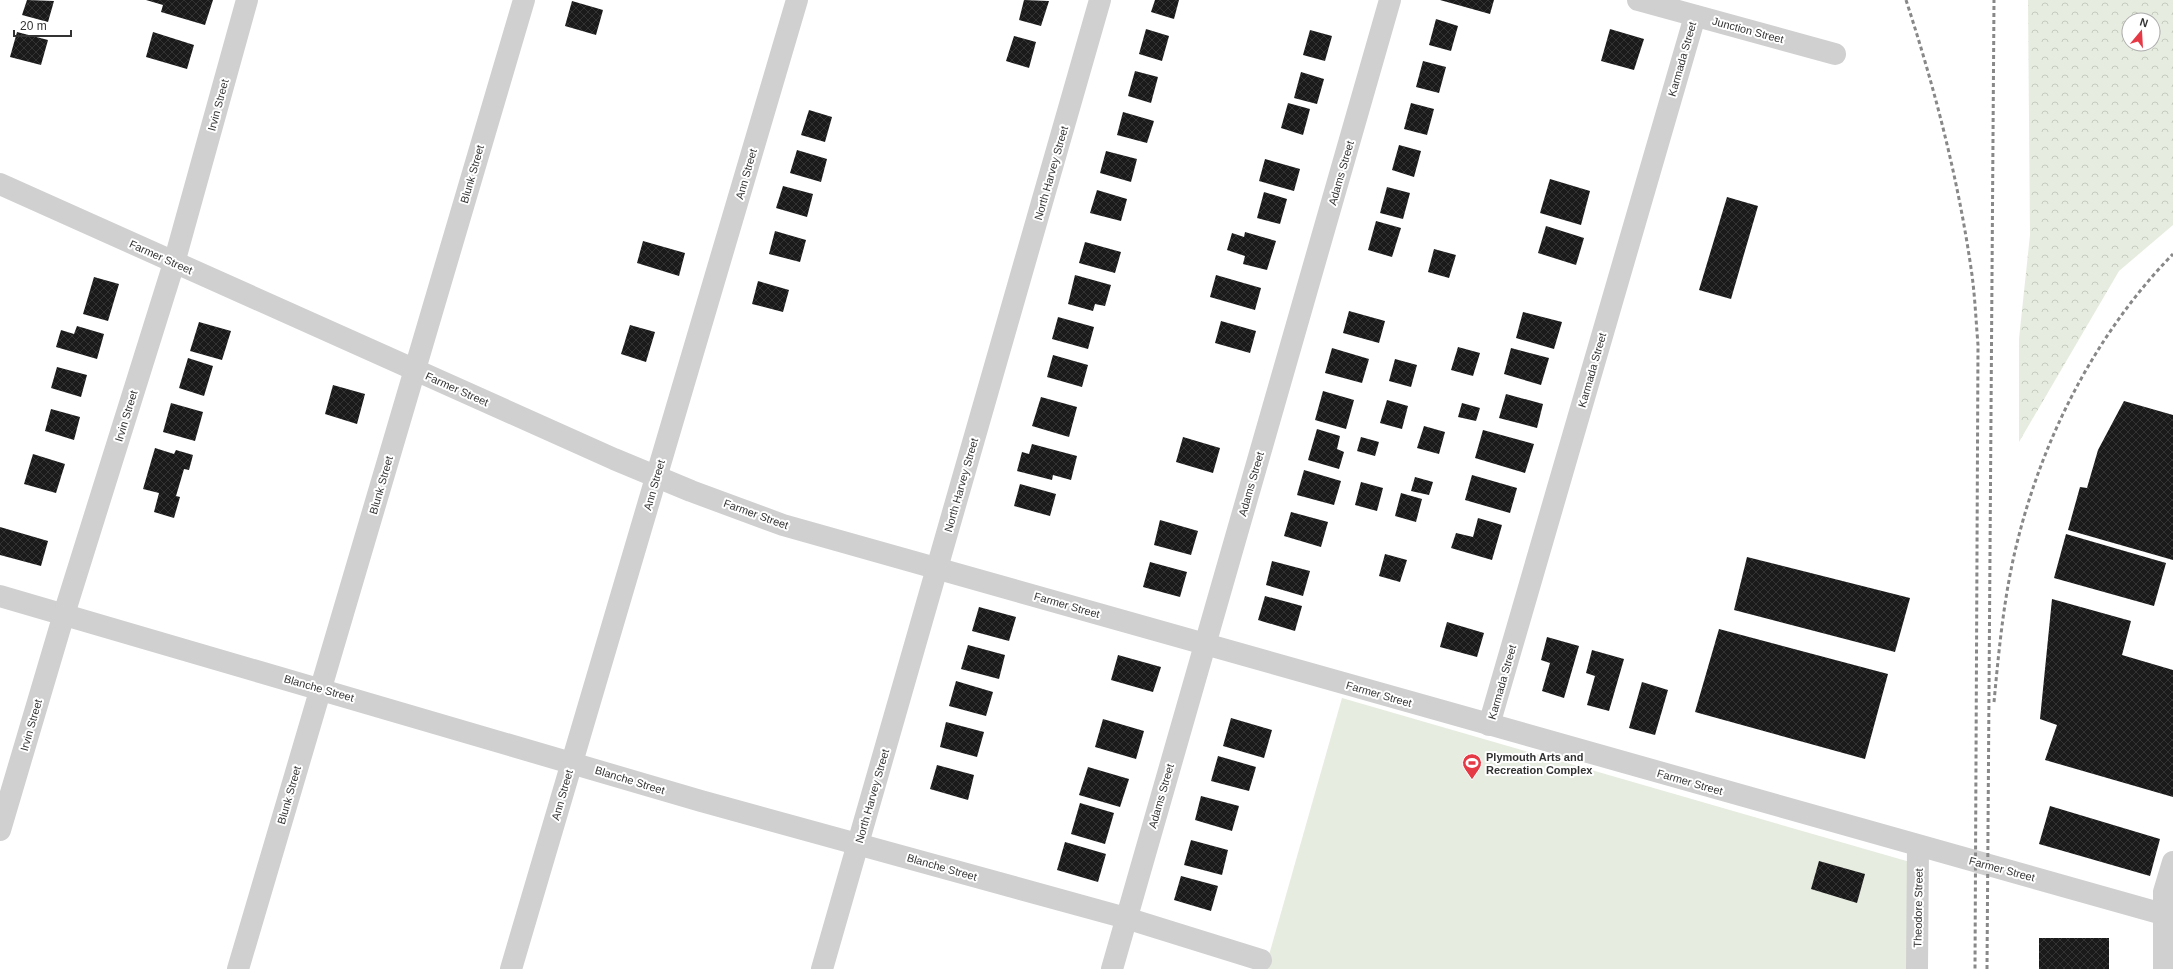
<svg xmlns="http://www.w3.org/2000/svg" width="2173" height="969" viewBox="0 0 2173 969" font-family="Arial,sans-serif">
	<style>
		.forest { fill: url(#forest-crowns); fill-rule: evenodd }
		.park { fill: #e6ecdf }
		.building { fill: url(#building-cross-hatch) }
		.lines { fill: none; stroke-linecap: round; stroke-linejoin: round }
		.minor { stroke: #d0d0d0; stroke-width: 22 }
		.rail { stroke: #888; stroke-width: 3; stroke-dasharray: 4 3; stroke-linecap: butt }
		.labels { text-anchor: middle; dominant-baseline: central; stroke-width: 4; stroke-linejoin: round; paint-order: stroke }
		.street-label { font-size: 11px; fill: #333; stroke: #fff }
		.poi-label { font-size: 11px; font-weight: bold; fill: #333; stroke: #fff; text-anchor: start }
	</style>
	<defs>
		<pattern id="forest-crowns" width="20" height="18" patternUnits="userSpaceOnUse"><rect width="20" height="18" fill="#e6ecdf"/><path d="M2 6a3 3 0 1 1 6 0M12 15a3 3 0 1 1 6 0" fill="none" stroke="#c6cbc0"/></pattern>
		<pattern id="building-cross-hatch" width="8" height="8" patternUnits="userSpaceOnUse"><rect width="8" height="8" fill="#1a1a1a"/><path d="M0 0l8 8M0 8l8-8" fill="none" stroke="#333"/></pattern>
	</defs>
	<rect width="100%" height="100%" fill="#fff"/>
	<path class="forest" d="M 2028,0 L 2173,0 L 2173,225 L 2119,271 L 2019,442 L 2019,339 L 2030,235 ZM 2129,20 L 2153,20 L 2153,44 L 2129,44 Z"/>
	<polygon class="park" points="1342,698 1910,862 1909,969 1265,969"/>
	<g class="building">
		<polygon points="27,0 54,1 48,22 22,15"/>
		<polygon points="146,0 213,0 205,25 161,12 163,5"/>
		<polygon points="1024,0 1049,1 1041,26 1019,20"/>
		<polygon points="1155,0 1179,0 1174,19 1151,12"/>
		<polygon points="1440,0 1494,0 1490,14"/>
		<polygon points="572,1 603,10 596,35 565,26"/>
		<polygon points="1436,19 1458,26 1451,51 1429,45"/>
		<polygon points="1146,29 1169,36 1162,61 1139,54"/>
		<polygon points="1610,29 1644,39 1634,70 1601,61"/>
		<polygon points="1310,30 1332,36 1325,61 1303,55"/>
		<polygon points="17,32 48,40 41,65 10,57"/>
		<polygon points="153,32 194,45 187,69 146,57"/>
		<polygon points="1014,36 1036,42 1029,68 1006,61"/>
		<polygon points="1423,61 1446,67 1439,93 1416,87"/>
		<polygon points="1135,71 1158,77 1151,103 1128,96"/>
		<polygon points="1301,72 1324,79 1317,104 1294,98"/>
		<polygon points="1288,103 1310,109 1303,135 1281,128"/>
		<polygon points="1411,103 1434,109 1427,135 1404,129"/>
		<polygon points="809,110 832,117 825,142 801,135"/>
		<polygon points="1123,112 1154,121 1147,143 1117,135"/>
		<polygon points="1399,145 1421,151 1414,177 1392,170"/>
		<polygon points="797,150 827,159 821,182 790,173"/>
		<polygon points="1106,151 1137,159 1131,182 1100,173"/>
		<polygon points="1265,159 1300,169 1294,191 1259,181"/>
		<polygon points="1550,179 1590,191 1581,225 1540,213"/>
		<polygon points="783,186 813,194 807,217 776,208"/>
		<polygon points="1387,187 1410,193 1403,219 1380,213"/>
		<polygon points="1097,190 1127,199 1121,221 1090,213"/>
		<polygon points="1264,192 1287,199 1280,224 1257,218"/>
		<polygon points="1727,197 1758,206 1731,299 1699,290"/>
		<polygon points="1376,221 1401,228 1392,257 1368,250"/>
		<polygon points="1546,226 1584,238 1576,265 1538,253"/>
		<polygon points="775,231 806,240 800,262 769,254"/>
		<polygon points="1245,232 1276,241 1267,270 1243,264 1245,256 1227,250 1232,233 1244,237"/>
		<polygon points="643,241 685,253 679,276 637,263"/>
		<polygon points="1085,242 1121,252 1115,273 1079,263"/>
		<polygon points="1434,249 1456,255 1449,278 1428,272"/>
		<polygon points="1075,275 1111,285 1105,306 1095,304 1093,311 1068,304"/>
		<polygon points="1216,275 1261,288 1255,310 1210,297"/>
		<polygon points="94,277 119,284 108,321 83,314"/>
		<polygon points="758,281 789,290 783,312 752,304"/>
		<polygon points="1349,311 1385,321 1379,343 1343,333"/>
		<polygon points="1523,312 1562,322 1554,349 1516,338"/>
		<polygon points="1058,317 1094,327 1088,349 1052,339"/>
		<polygon points="1221,321 1256,331 1250,353 1215,343"/>
		<polygon points="199,322 231,331 222,360 190,351"/>
		<polygon points="630,325 655,332 646,362 621,354"/>
		<polygon points="77,326 104,334 97,359 56,347 61,330 74,334"/>
		<polygon points="1458,347 1480,353 1473,376 1451,370"/>
		<polygon points="1332,348 1369,359 1362,383 1325,373"/>
		<polygon points="1511,348 1549,358 1541,385 1504,374"/>
		<polygon points="1053,355 1088,365 1082,387 1047,377"/>
		<polygon points="188,358 213,366 204,396 179,388"/>
		<polygon points="1395,359 1417,365 1411,387 1389,381"/>
		<polygon points="57,367 87,375 81,397 51,388"/>
		<polygon points="333,385 365,394 357,424 325,414"/>
		<polygon points="1323,391 1354,400 1346,429 1315,420"/>
		<polygon points="1506,394 1543,404 1537,428 1499,418"/>
		<polygon points="1041,397 1077,407 1069,437 1032,426"/>
		<polygon points="1387,400 1408,406 1402,429 1380,423"/>
		<polygon points="2124,401 2173,415 2173,560 2068,530 2080,487 2087,488 2098,450"/>
		<polygon points="171,403 203,412 195,441 163,432"/>
		<polygon points="1462,403 1480,408 1476,421 1458,417"/>
		<polygon points="51,409 80,417 74,440 45,431"/>
		<polygon points="1424,426 1445,432 1439,454 1417,448"/>
		<polygon points="1317,429 1340,436 1337,449 1344,452 1339,469 1308,460"/>
		<polygon points="1483,430 1534,444 1525,473 1475,458"/>
		<polygon points="1183,437 1220,448 1213,473 1176,462"/>
		<polygon points="1361,437 1379,442 1375,456 1357,451"/>
		<polygon points="1032,444 1077,456 1071,480 1053,475 1052,480 1017,471 1022,452 1029,454"/>
		<polygon points="155,448 174,454 176,450 193,455 189,470 184,469 176,496 180,497 174,518 154,512 159,493 143,489"/>
		<polygon points="33,454 65,464 56,493 24,484"/>
		<polygon points="1304,470 1341,481 1334,505 1297,495"/>
		<polygon points="1472,475 1517,488 1510,513 1465,500"/>
		<polygon points="1415,477 1433,482 1429,495 1411,491"/>
		<polygon points="1361,482 1383,488 1377,511 1355,505"/>
		<polygon points="1020,484 1056,494 1050,516 1014,506"/>
		<polygon points="1401,493 1422,499 1416,522 1395,516"/>
		<polygon points="1291,512 1328,522 1321,547 1284,536"/>
		<polygon points="1478,518 1502,525 1492,560 1451,548 1456,533 1473,537"/>
		<polygon points="1160,520 1198,531 1191,555 1154,545"/>
		<polygon points="0,527 48,541 41,566 0,555"/>
		<polygon points="2066,534 2166,563 2154,606 2054,578"/>
		<polygon points="1385,554 1407,560 1400,582 1379,576"/>
		<polygon points="1747,557 1910,598 1895,652 1734,610"/>
		<polygon points="1272,561 1310,571 1303,596 1266,585"/>
		<polygon points="1150,562 1187,572 1180,597 1143,587"/>
		<polygon points="1265,596 1302,606 1295,631 1258,620"/>
		<polygon points="2052,599 2131,621 2122,655 2173,670 2173,797 2045,760 2057,725 2040,719"/>
		<polygon points="979,607 1016,617 1009,641 972,631"/>
		<polygon points="1447,622 1484,633 1477,657 1440,647"/>
		<polygon points="1719,629 1888,674 1865,759 1695,712"/>
		<polygon points="1547,637 1579,646 1564,698 1542,691 1550,663 1541,660"/>
		<polygon points="968,645 1005,655 999,679 961,669"/>
		<polygon points="1592,650 1624,659 1609,711 1587,705 1595,676 1586,673"/>
		<polygon points="1118,655 1161,667 1153,692 1111,680"/>
		<polygon points="956,681 993,692 986,716 949,706"/>
		<polygon points="1642,682 1668,690 1655,735 1629,728"/>
		<polygon points="1231,718 1272,730 1264,758 1223,746"/>
		<polygon points="1103,719 1144,731 1136,759 1095,747"/>
		<polygon points="946,722 984,732 977,757 940,747"/>
		<polygon points="1218,756 1256,767 1249,791 1211,781"/>
		<polygon points="937,765 974,775 968,800 930,789"/>
		<polygon points="1088,767 1129,779 1120,807 1079,795"/>
		<polygon points="1201,796 1239,806 1232,831 1195,820"/>
		<polygon points="1080,803 1114,813 1105,844 1071,834"/>
		<polygon points="2050,806 2160,839 2150,876 2039,844"/>
		<polygon points="1191,840 1228,850 1222,875 1184,865"/>
		<polygon points="1065,842 1106,854 1098,882 1057,870"/>
		<polygon points="1819,861 1865,874 1857,903 1811,889"/>
		<polygon points="1181,876 1218,886 1211,911 1174,900"/>
		<rect x="2039" y="938" width="70" height="31"/>
	</g>
	<g class="lines">
		<g class="minor">
			<polyline points="1638,0 1835,54"/>
			<polyline points="0,184 614,459 691,491 783,525 2173,917"/>
			<polyline points="0,596 701,801 1126,918 1261,960"/>
			<polyline points="1489,725 1695,16"/>
			<polyline points="0,830 64,614 174,263 247,0"/>
			<polyline points="238,969 524,0"/>
			<polyline points="511,969 797,0"/>
			<polyline points="822,969 1100,0"/>
			<polyline points="1112,969 1390,0"/>
			<polyline points="1917,969 1918,846"/>
			<polyline points="2164,969 2164,892 2173,862"/>
		</g>
		<g class="rail">
			<path d="M 1906,0 C 1935,89 1959,182 1972,275 C 1975,298 1976,321 1978,345 L 1975,969"/>
			<path d="M 1994,702 C 1999,649 2004,595 2017,543 C 2043,437 2096,333 2173,254"/>
			<polyline points="1987,969 1994,0"/>
		</g>
	</g>
	<defs>
		<g id="stadium-pin" transform="scale(1)"><path d="M0 17L-7.5 6A9.5 9.5 0 1 1 7.5 6Z" fill="#e63946" stroke="#fff"/><path d="M0-5a6.5 5 0 1 0 0 10a6.5 5 0 1 0 0-10ZM-3.5-1.8h7v3.6h-7Z" fill="#fff"/></g>
	</defs>
	<g fill-rule="evenodd">
		<use href="#stadium-pin" x="1472" y="763"/>
	</g>
	<g class="labels">
		<g class="street-label">
			<text transform="translate(1748 30) rotate(15)">Junction Street</text>
			<text transform="translate(1682 59) rotate(-74)">Karmada Street</text>
			<text transform="translate(218 105) rotate(-75)">Irvin Street</text>
			<text transform="translate(1051 173) rotate(-74)">North Harvey Street</text>
			<text transform="translate(1341 173) rotate(-74)">Adams Street</text>
			<text transform="translate(472 174) rotate(-74)">Blunk Street</text>
			<text transform="translate(746 174) rotate(-74)">Ann Street</text>
			<text transform="translate(161 257) rotate(24)">Farmer Street</text>
			<text transform="translate(1592 370) rotate(-74)">Karmada Street</text>
			<text transform="translate(457 389) rotate(24)">Farmer Street</text>
			<text transform="translate(126 416) rotate(-73)">Irvin Street</text>
			<text transform="translate(1251 484) rotate(-74)">Adams Street</text>
			<text transform="translate(381 485) rotate(-74)">Blunk Street</text>
			<text transform="translate(654 485) rotate(-74)">Ann Street</text>
			<text transform="translate(961 485) rotate(-74)">North Harvey Street</text>
			<text transform="translate(756 514) rotate(20)">Farmer Street</text>
			<text transform="translate(1067 605) rotate(16)">Farmer Street</text>
			<text transform="translate(1502 682) rotate(-74)">Karmada Street</text>
			<text transform="translate(319 688) rotate(16)">Blanche Street</text>
			<text transform="translate(1379 694) rotate(16)">Farmer Street</text>
			<text transform="translate(31 725) rotate(-74)">Irvin Street</text>
			<text transform="translate(630 780) rotate(17)">Blanche Street</text>
			<text transform="translate(1690 782) rotate(16)">Farmer Street</text>
			<text transform="translate(289 795) rotate(-74)">Blunk Street</text>
			<text transform="translate(562 795) rotate(-74)">Ann Street</text>
			<text transform="translate(872 796) rotate(-74)">North Harvey Street</text>
			<text transform="translate(1161 796) rotate(-74)">Adams Street</text>
			<text transform="translate(942 867) rotate(16)">Blanche Street</text>
			<text transform="translate(2002 869) rotate(15)">Farmer Street</text>
			<text transform="translate(1918 908) rotate(-89)">Theodore Street</text>
		</g>
		<g class="poi-label">
			<text x="1486" y="757">Plymouth Arts and<tspan x="1486" dy="13">Recreation Complex</tspan></text>
		</g>
	</g>
	<g transform="translate(2141 32) rotate(18)"><circle r="19" fill="#ffffff" stroke="#adadad"/>
	<path d="M0-3L7 15L0 10L-7 15Z" fill="#e63946"/>
	<text y="-6" font-size="11" font-weight="bold" text-anchor="middle" fill="#333333">N</text>
	</g>
	<path d="M14 30v6h57v-6" fill="none" stroke="#333333" stroke-width="2"/>
	<text x="20" y="30" font-size="12" fill="#333333" stroke="#ffffff" stroke-width="3" paint-order="stroke">20 m</text>
</svg>
